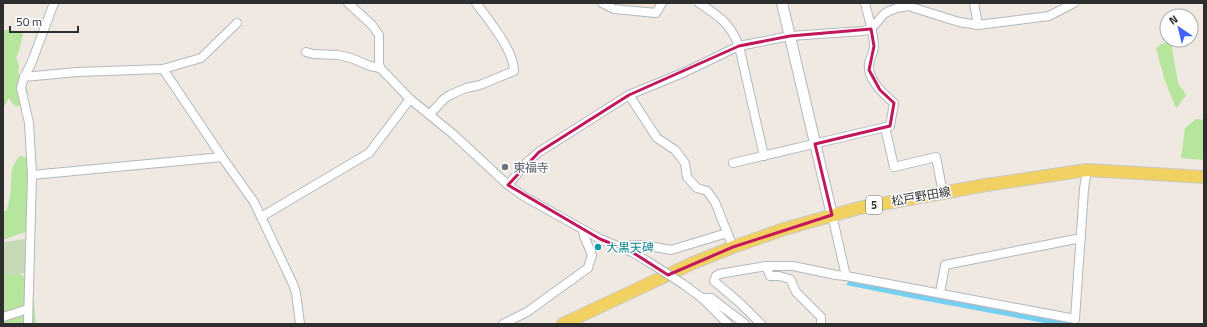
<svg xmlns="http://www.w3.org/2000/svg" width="1207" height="327" viewBox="0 0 1207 327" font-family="'Titillium Web','Noto Sans JP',sans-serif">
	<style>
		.education { fill: #f0e6d1 }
		.green { fill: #b6e59e }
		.cemetery { fill: #c8d9b8 }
		.water { fill: #75cff0 }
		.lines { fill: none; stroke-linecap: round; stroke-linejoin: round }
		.minor-casing { stroke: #b4b7c1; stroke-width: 10 }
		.tertiary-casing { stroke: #b4b7c1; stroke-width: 12 }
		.primary-casing { stroke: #c9c9c9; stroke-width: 14 }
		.minor { stroke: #fff; stroke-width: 8 }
		.tertiary { stroke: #fff; stroke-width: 10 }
		.primary { stroke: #f2d163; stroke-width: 12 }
		.minor-bridge-casing { stroke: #b4b7c1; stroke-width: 10; stroke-linecap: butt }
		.minor-bridge { stroke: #fff; stroke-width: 8 }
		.marked { fill: none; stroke: #c2185b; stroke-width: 3; stroke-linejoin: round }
		.worship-dot { fill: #6b7280; stroke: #fff; stroke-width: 1.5 }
		.culture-dot { fill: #0f9aa8; stroke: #fff; stroke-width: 1.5 }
		.labels { text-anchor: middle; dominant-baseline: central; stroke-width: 3; stroke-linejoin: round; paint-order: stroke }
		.shield { fill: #fff; stroke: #6d6d6d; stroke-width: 1 }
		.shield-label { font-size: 11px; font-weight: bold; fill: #2e2e2e }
		.worship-label { font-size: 12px; fill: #5b616d; stroke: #fff; text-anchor: start }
		.street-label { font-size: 12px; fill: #2e2e2e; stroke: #fff }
		.culture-label { font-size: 12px; fill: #0d838f; stroke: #fff; text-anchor: start }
	</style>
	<rect width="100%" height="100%" fill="#efe9e1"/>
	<polygon class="education" points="607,3 657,3 653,10 615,7"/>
	<g class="green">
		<path d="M 3,30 L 10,30 L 22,32 L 23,35 L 18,54 L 16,57 L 19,66 L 18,71 L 20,80 L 28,91 L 26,103 C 20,108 13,108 10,99 L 8,99 L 3,109 Z"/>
		<polygon points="1171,42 1178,83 1186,95 1177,108 1175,106 1165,81 1156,48 1161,44"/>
		<polygon points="1196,119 1204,120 1204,160 1181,158 1185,128"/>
		<path d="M 20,156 L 28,158 L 30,167 L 28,231 L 3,240 L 3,212 L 7,210 C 9,201 11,193 11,185 C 12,171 10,167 20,156 Z"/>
		<polygon points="14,272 24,276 32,282 36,324 3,324 3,273"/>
	</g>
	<polygon class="cemetery" points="25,239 25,273 3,276 3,242"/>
	<polygon class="water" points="849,281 1076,324 1050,324 916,299 846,285"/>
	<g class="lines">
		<g class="minor-casing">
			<g id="minor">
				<polyline points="348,3 372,25 379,35 379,63 380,68 386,74 410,99 453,134 508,185 525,197 600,239 632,252 652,264"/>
				<polyline points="602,3 614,9 656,13 662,3"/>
				<path d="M 699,3 C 719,16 730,23 739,46 L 764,156"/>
				<polyline points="974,3 978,25"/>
				<polyline points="306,52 313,54 338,55 351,58 370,66 380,68"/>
				<polyline points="163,69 222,157 254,202 293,284 296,293 300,324"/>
				<polyline points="24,77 77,72 163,69 201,58 237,23"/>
				<polyline points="629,95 657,138 675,150 685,163 687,177 697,188 707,191 715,202 733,247"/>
				<path d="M 430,114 L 444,99 L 450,95 L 466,88 L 480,85 L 514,71 C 514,51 489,20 476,3"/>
				<polyline points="885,127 894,167 936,157 943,193"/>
				<path d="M 733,163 L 890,126 L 894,103 C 883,94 867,79 869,64 C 870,58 874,52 874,46 C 874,33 868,16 865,3"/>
				<polyline points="32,175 222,157"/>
				<polyline points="508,185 527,162 539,152 629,95 685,72 739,46 790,36 863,31 871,29 884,14 889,11 897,8 908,6 959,22 978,25 1049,16 1074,3"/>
				<polyline points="832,215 846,276 1075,319 1084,189 1087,170"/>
				<polyline points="261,217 369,153 410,99"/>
				<polyline points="619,246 644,245 671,250 727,233"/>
				<polyline points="683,284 702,298 728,324"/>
				<polyline points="940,293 945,265 1081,238"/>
				<polyline points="702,298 711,298 745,324"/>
				<polyline points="3,317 28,309"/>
				<polyline points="28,324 32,175 29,123 21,88 24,77 31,64 54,3"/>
				<polyline points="503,324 527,312 588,268 592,255 584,236 583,230"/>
				<polyline points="761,324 741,304 714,281 716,276 719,274 766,266"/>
				<polyline points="821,324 821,317 796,292 790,279 779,276 770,276 766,266 793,266 836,275 846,276"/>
			</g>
		</g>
		<g class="tertiary-casing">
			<polyline id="tertiary" points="782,3 832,215"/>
		</g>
		<g class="primary-casing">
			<polyline id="primary" points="563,324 693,263 733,247 784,229 859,208 986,185 1087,170 1204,177"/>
		</g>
		<use href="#minor" class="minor"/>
		<use href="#tertiary" class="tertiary"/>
		<use href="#primary" class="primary"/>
		<g class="minor-bridge-casing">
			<polyline id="minor-bridge" points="652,264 683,284"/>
		</g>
		<use href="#minor-bridge" class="minor-bridge"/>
	</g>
	<path class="marked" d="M 871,29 L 874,46 L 869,70 L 880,90 L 894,103 L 890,126 L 815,144 L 832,215 L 733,247 L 668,275 L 632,252 L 600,239 L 508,185 L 539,152 L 629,95 L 739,46 L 790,36 Z"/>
	<circle class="worship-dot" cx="505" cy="167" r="4"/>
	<circle class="culture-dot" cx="598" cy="247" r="4"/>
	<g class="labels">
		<rect class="shield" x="866" y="196" width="16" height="18" rx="3"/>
		<g class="shield-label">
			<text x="874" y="205">5</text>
		</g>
		<g class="worship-label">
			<text x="513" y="167">東福寺</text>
		</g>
		<g class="street-label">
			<text transform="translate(921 196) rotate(-10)">松戸野田線</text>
		</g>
		<g class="culture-label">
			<text x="606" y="247">大黒天碑</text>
		</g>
	</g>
	<rect width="1207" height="327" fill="none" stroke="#2e2e2e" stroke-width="8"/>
	<g transform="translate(1179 28) rotate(325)"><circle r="19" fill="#ffffff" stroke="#ababab"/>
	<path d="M0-3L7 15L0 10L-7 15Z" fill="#4264fb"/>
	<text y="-6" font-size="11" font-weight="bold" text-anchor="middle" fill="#2e2e2e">N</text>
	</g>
	<path d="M10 26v6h68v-6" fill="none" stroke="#2e2e2e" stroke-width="2"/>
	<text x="16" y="26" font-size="12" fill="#2e2e2e" stroke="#ffffff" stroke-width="3" paint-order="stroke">50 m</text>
</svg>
